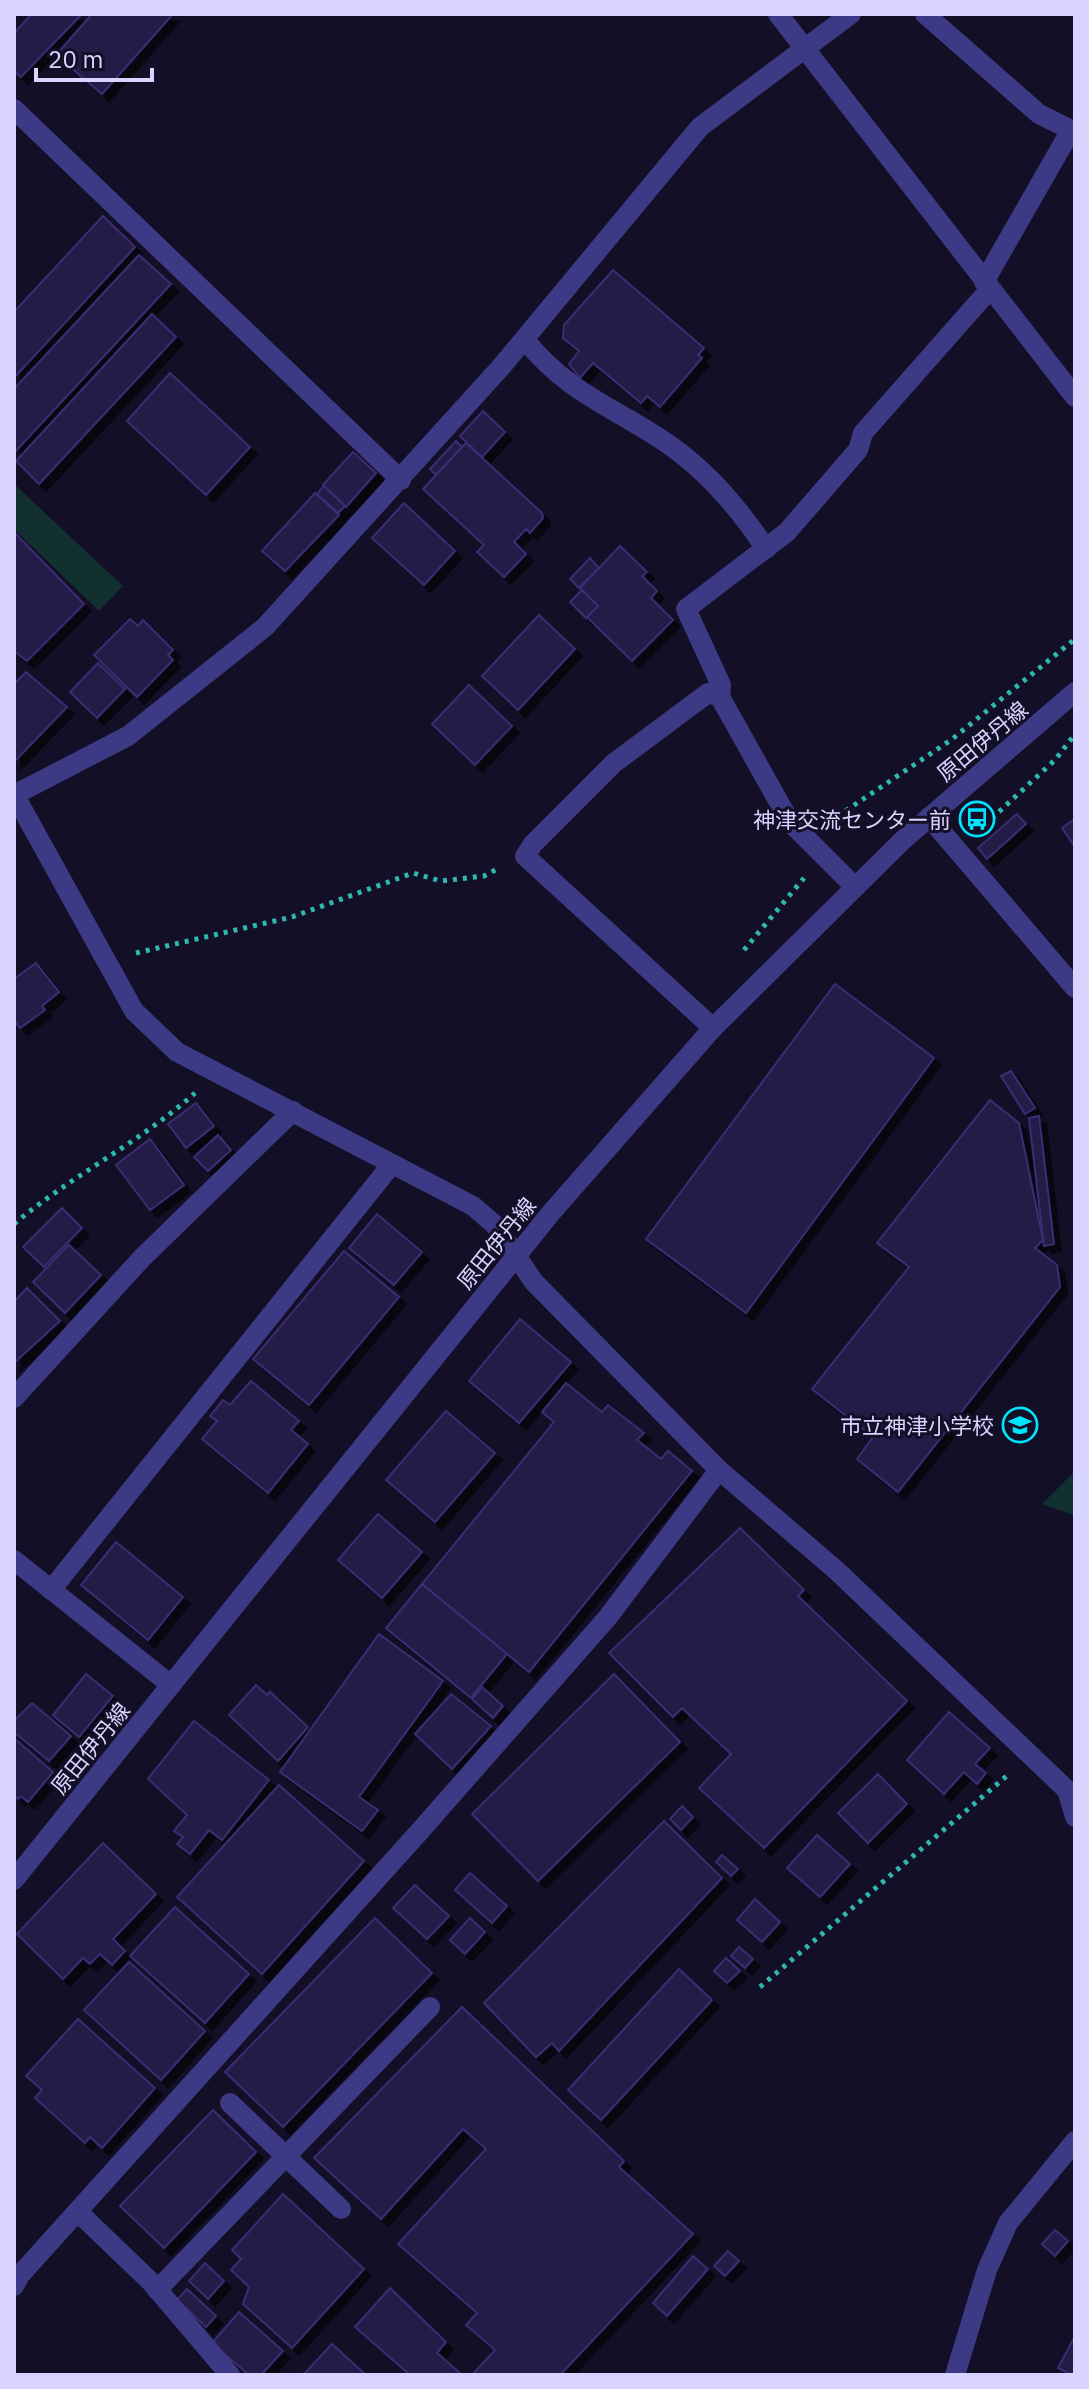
<svg xmlns="http://www.w3.org/2000/svg" width="1089" height="2389" viewBox="0 0 1089 2389" font-family="'IBM Plex Sans','Noto Sans JP',sans-serif">
	<style>
		.green { fill: #12302f }
		.building { fill: #241b47; stroke: #3b2d73; stroke-width: 2; filter: url(#shadow) }
		.lines { fill: none; stroke-linecap: round; stroke-linejoin: round }
		.path { stroke: #2fb8b0; stroke-width: 5; stroke-dasharray: 4 6; stroke-linecap: butt }
		.minor { stroke: #3d3a85; stroke-width: 20 }
		.labels { text-anchor: middle; dominant-baseline: central; stroke-width: 6; stroke-linejoin: round; paint-order: stroke }
		.street-label { font-size: 22px; fill: #d9d4ff; stroke: #130f26 }
		.poi-label { font-size: 22px; fill: #d9d4ff; stroke: #130f26; text-anchor: end }
	</style>
	<defs>
		<filter id="shadow"><feDropShadow dx="7" dy="7" stdDeviation="0" flood-color="#0009"/></filter>
	</defs>
	<rect width="100%" height="100%" fill="#130f26"/>
	<g class="green">
		<polygon points="14,484 123,586 99,611 14,529"/>
		<polygon points="1075,1471 1075,1516 1042,1504"/>
	</g>
	<g class="building">
		<polygon points="32,14 82,14 21,77 14,71 14,33"/>
		<polygon points="92,14 173,14 102,94 56,55"/>
		<polygon points="103,216 135,247 14,378 14,312"/>
		<polygon points="139,255 171,284 14,453 14,389"/>
		<polygon points="613,270 704,348 698,355 702,358 660,407 647,396 641,403 593,363 580,378 569,364 579,351 563,338 564,325"/>
		<polygon points="152,314 176,337 39,484 16,461"/>
		<polygon points="170,373 250,447 206,495 127,421"/>
		<polygon points="483,411 505,432 482,457 460,436"/>
		<polygon points="456,441 462,447 436,475 430,469"/>
		<polygon points="466,443 542,513 543,518 530,533 526,529 514,542 526,554 504,577 477,552 484,545 423,489"/>
		<polygon points="353,452 376,473 346,507 323,485"/>
		<polygon points="324,486 345,506 338,513 317,494"/>
		<polygon points="315,493 339,515 285,571 262,551"/>
		<polygon points="404,503 455,551 424,585 372,538"/>
		<polygon points="15,533 84,604 27,661 14,651"/>
		<polygon points="620,546 647,572 642,576 657,591 651,598 673,620 632,661 587,617 598,606 580,588"/>
		<polygon points="590,558 599,568 579,588 570,579"/>
		<polygon points="582,590 598,606 586,618 570,602"/>
		<polygon points="539,615 575,649 518,710 482,676"/>
		<polygon points="130,619 138,626 143,620 173,650 168,655 173,660 137,697 94,655"/>
		<polygon points="98,663 125,689 97,718 70,692"/>
		<polygon points="26,672 67,707 14,762 14,684"/>
		<polygon points="469,685 512,726 475,765 432,724"/>
		<polygon points="1017,814 1026,824 987,859 978,848"/>
		<polygon points="1075,819 1075,847 1062,828"/>
		<polygon points="36,963 59,992 42,1006 45,1010 20,1028 14,1020 14,979"/>
		<polygon points="835,984 934,1058 746,1313 646,1239"/>
		<polygon points="1011,1071 1035,1108 1025,1114 1001,1076"/>
		<polygon points="990,1100 1019,1123 1043,1240 1035,1248 1057,1265 1060,1287 898,1492 857,1459 873,1437 812,1389 909,1267 877,1243"/>
		<polygon points="196,1103 214,1126 186,1148 168,1124"/>
		<polygon points="1039,1116 1054,1244 1044,1246 1029,1118"/>
		<polygon points="218,1135 231,1150 208,1171 194,1157"/>
		<polygon points="150,1139 184,1185 150,1210 116,1165"/>
		<polygon points="62,1208 82,1228 44,1267 23,1247"/>
		<polygon points="377,1214 422,1252 394,1285 349,1248"/>
		<polygon points="69,1245 101,1275 65,1313 33,1282"/>
		<polygon points="344,1251 399,1297 309,1405 253,1359"/>
		<polygon points="27,1288 60,1321 14,1363 14,1302"/>
		<polygon points="520,1319 571,1362 519,1423 469,1381"/>
		<polygon points="251,1381 299,1421 291,1430 308,1444 268,1493 202,1439 217,1421 210,1416 223,1400 230,1405"/>
		<polygon points="566,1383 602,1412 608,1405 644,1433 637,1440 661,1459 668,1451 692,1471 529,1672 422,1584 554,1422 542,1412"/>
		<polygon points="446,1411 495,1453 435,1522 386,1480"/>
		<polygon points="378,1514 422,1552 382,1598 338,1560"/>
		<polygon points="740,1528 804,1590 798,1596 907,1701 764,1848 699,1788 731,1754 682,1708 673,1717 609,1653"/>
		<polygon points="116,1542 183,1597 148,1640 81,1585"/>
		<polygon points="422,1584 507,1654 471,1698 386,1628"/>
		<polygon points="379,1634 443,1681 359,1797 378,1810 362,1831 280,1772"/>
		<polygon points="86,1674 113,1696 79,1737 53,1715"/>
		<polygon points="614,1674 680,1742 538,1881 472,1814"/>
		<polygon points="256,1685 267,1695 270,1692 308,1727 278,1761 229,1715"/>
		<polygon points="482,1687 503,1706 493,1718 472,1699"/>
		<polygon points="451,1694 491,1726 452,1769 415,1734"/>
		<polygon points="32,1703 71,1736 49,1761 14,1732 14,1721"/>
		<polygon points="949,1712 990,1748 975,1764 986,1773 977,1784 964,1772 944,1794 907,1760"/>
		<polygon points="194,1721 269,1780 222,1840 209,1830 190,1854 177,1844 183,1837 174,1831 187,1815 148,1779"/>
		<polygon points="15,1739 53,1772 28,1802 21,1796 18,1799 14,1796"/>
		<polygon points="878,1774 907,1804 868,1843 838,1813"/>
		<polygon points="279,1785 364,1861 262,1974 177,1897"/>
		<polygon points="682,1806 693,1817 681,1830 670,1819"/>
		<polygon points="664,1821 722,1878 559,2051 552,2043 536,2057 484,2003"/>
		<polygon points="817,1835 850,1864 820,1897 787,1868"/>
		<polygon points="103,1843 156,1894 113,1939 125,1951 112,1965 100,1954 90,1964 83,1958 63,1979 17,1934"/>
		<polygon points="722,1855 738,1869 731,1876 716,1862"/>
		<polygon points="470,1873 507,1906 492,1923 455,1890"/>
		<polygon points="415,1885 449,1916 427,1939 393,1908"/>
		<polygon points="755,1899 780,1922 762,1942 737,1920"/>
		<polygon points="175,1907 249,1974 205,2023 130,1956"/>
		<polygon points="375,1918 432,1973 283,2127 225,2072"/>
		<polygon points="470,1918 485,1932 465,1954 450,1940"/>
		<polygon points="739,1947 753,1959 745,1968 731,1956"/>
		<polygon points="726,1958 740,1971 727,1983 714,1971"/>
		<polygon points="129,1962 205,2031 161,2080 84,2010"/>
		<polygon points="679,1969 712,2000 601,2120 568,2090"/>
		<polygon points="462,2007 624,2161 619,2167 693,2234 560,2375 472,2375 495,2350 466,2325 477,2313 398,2244 486,2149 463,2129 381,2219 314,2158"/>
		<polygon points="78,2019 155,2088 102,2148 90,2137 85,2143 35,2098 42,2090 26,2076"/>
		<polygon points="213,2110 256,2152 164,2248 120,2206"/>
		<polygon points="283,2194 364,2269 292,2348 243,2304 249,2287 231,2270 241,2259 232,2250"/>
		<polygon points="1055,2230 1068,2241 1055,2256 1042,2244"/>
		<polygon points="728,2251 739,2261 725,2276 714,2266"/>
		<polygon points="693,2256 708,2269 667,2316 653,2303"/>
		<polygon points="205,2263 224,2281 208,2299 189,2281"/>
		<polygon points="390,2288 446,2342 437,2353 462,2375 410,2375 355,2327"/>
		<polygon points="187,2289 216,2316 206,2327 177,2300"/>
		<polygon points="239,2312 283,2351 261,2375 249,2375 212,2343"/>
		<polygon points="1075,2336 1075,2375 1072,2375 1058,2368"/>
		<polygon points="332,2344 366,2375 303,2375"/>
	</g>
	<g class="lines">
		<g class="path">
			<polyline points="829,822 951,740 1075,639"/>
			<polyline points="977,832 1055,760 1072,738"/>
			<polyline points="744,950 804,878"/>
			<polyline points="136,953 292,917 413,873 441,881 484,876 499,868"/>
			<path d="M 14,1224 C 71,1176 139,1143 195,1093"/>
			<polyline points="760,1987 1009,1774"/>
		</g>
		<g class="minor">
			<polyline points="778,14 1075,397"/>
			<polyline points="925,14 1039,114 1075,132"/>
			<polyline points="14,109 401,480"/>
			<polyline points="984,282 1071,130"/>
			<path d="M 525,340 C 568,392 605,403 659,438 C 703,466 737,505 766,549"/>
			<polyline points="720,697 721,685 686,609 787,532 858,450 863,433 990,289"/>
			<polyline points="14,794 134,1011 177,1052 473,1206 495,1225 534,1282 719,1470 836,1570 1067,1790 1075,1817"/>
			<polyline points="14,795 128,736 265,627 501,367 700,127 851,14"/>
			<polyline points="929,817 1075,988"/>
			<polyline points="713,1028 525,856 533,844 614,763 708,693 720,697 790,822 854,886"/>
			<polyline points="14,1398 142,1258 293,1111"/>
			<polyline points="14,1560 171,1685"/>
			<polyline points="51,1590 392,1164"/>
			<polyline points="14,1880 550,1214 713,1028 903,840 1075,692"/>
			<polyline points="230,2103 341,2209"/>
			<polyline points="78,2212 151,2282 230,2375"/>
			<polyline points="14,2286 20,2275 420,1831 608,1617 719,1470"/>
			<polyline points="157,2290 430,2007"/>
			<polyline points="955,2375 987,2270 1008,2223 1075,2141"/>
		</g>
	</g>
	<defs>
		<g id="bus-ring" transform="scale(1.8)"><circle r="9.5" fill="#130f26" stroke="#00e5ff" stroke-width="1.5"/><path d="M-5-6H5V4H4V6H2V4H-2V6H-4V4H-5ZM-3.5-4V0h7V-4ZM-3.5 1.2v1.5H-2V1.2ZM2 1.2v1.5H3.5V1.2Z" fill="#00e5ff"/></g>
		<g id="school-ring" transform="scale(1.8)"><circle r="9.5" fill="#130f26" stroke="#00e5ff" stroke-width="1.5"/><path d="M0-5L7-2L0 1L-7-2ZM-4 1L0 2.5L4 1V4Q0 6-4 4Z" fill="#00e5ff"/></g>
	</defs>
	<g fill-rule="evenodd">
		<use href="#bus-ring" x="977" y="819"/>
		<use href="#school-ring" x="1020" y="1425"/>
	</g>
	<g class="labels">
		<g class="street-label">
			<text transform="translate(982 741) rotate(-40)">原田伊丹線</text>
			<text transform="translate(496 1243) rotate(-51)">原田伊丹線</text>
			<text transform="translate(90 1748) rotate(-51)">原田伊丹線</text>
		</g>
		<g class="poi-label">
			<text x="951" y="819">神津交流センター前</text>
			<text x="994" y="1425">市立神津小学校</text>
		</g>
	</g>
	<rect width="1089" height="2389" fill="none" stroke="#d9d4ff" stroke-width="32"/>
	<path d="M36 68v12h116v-12" fill="none" stroke="#d9d4ff" stroke-width="4"/>
	<text x="48" y="68" font-size="24" fill="#d9d4ff" stroke="#130f26" stroke-width="6" paint-order="stroke">20 m</text>
</svg>
